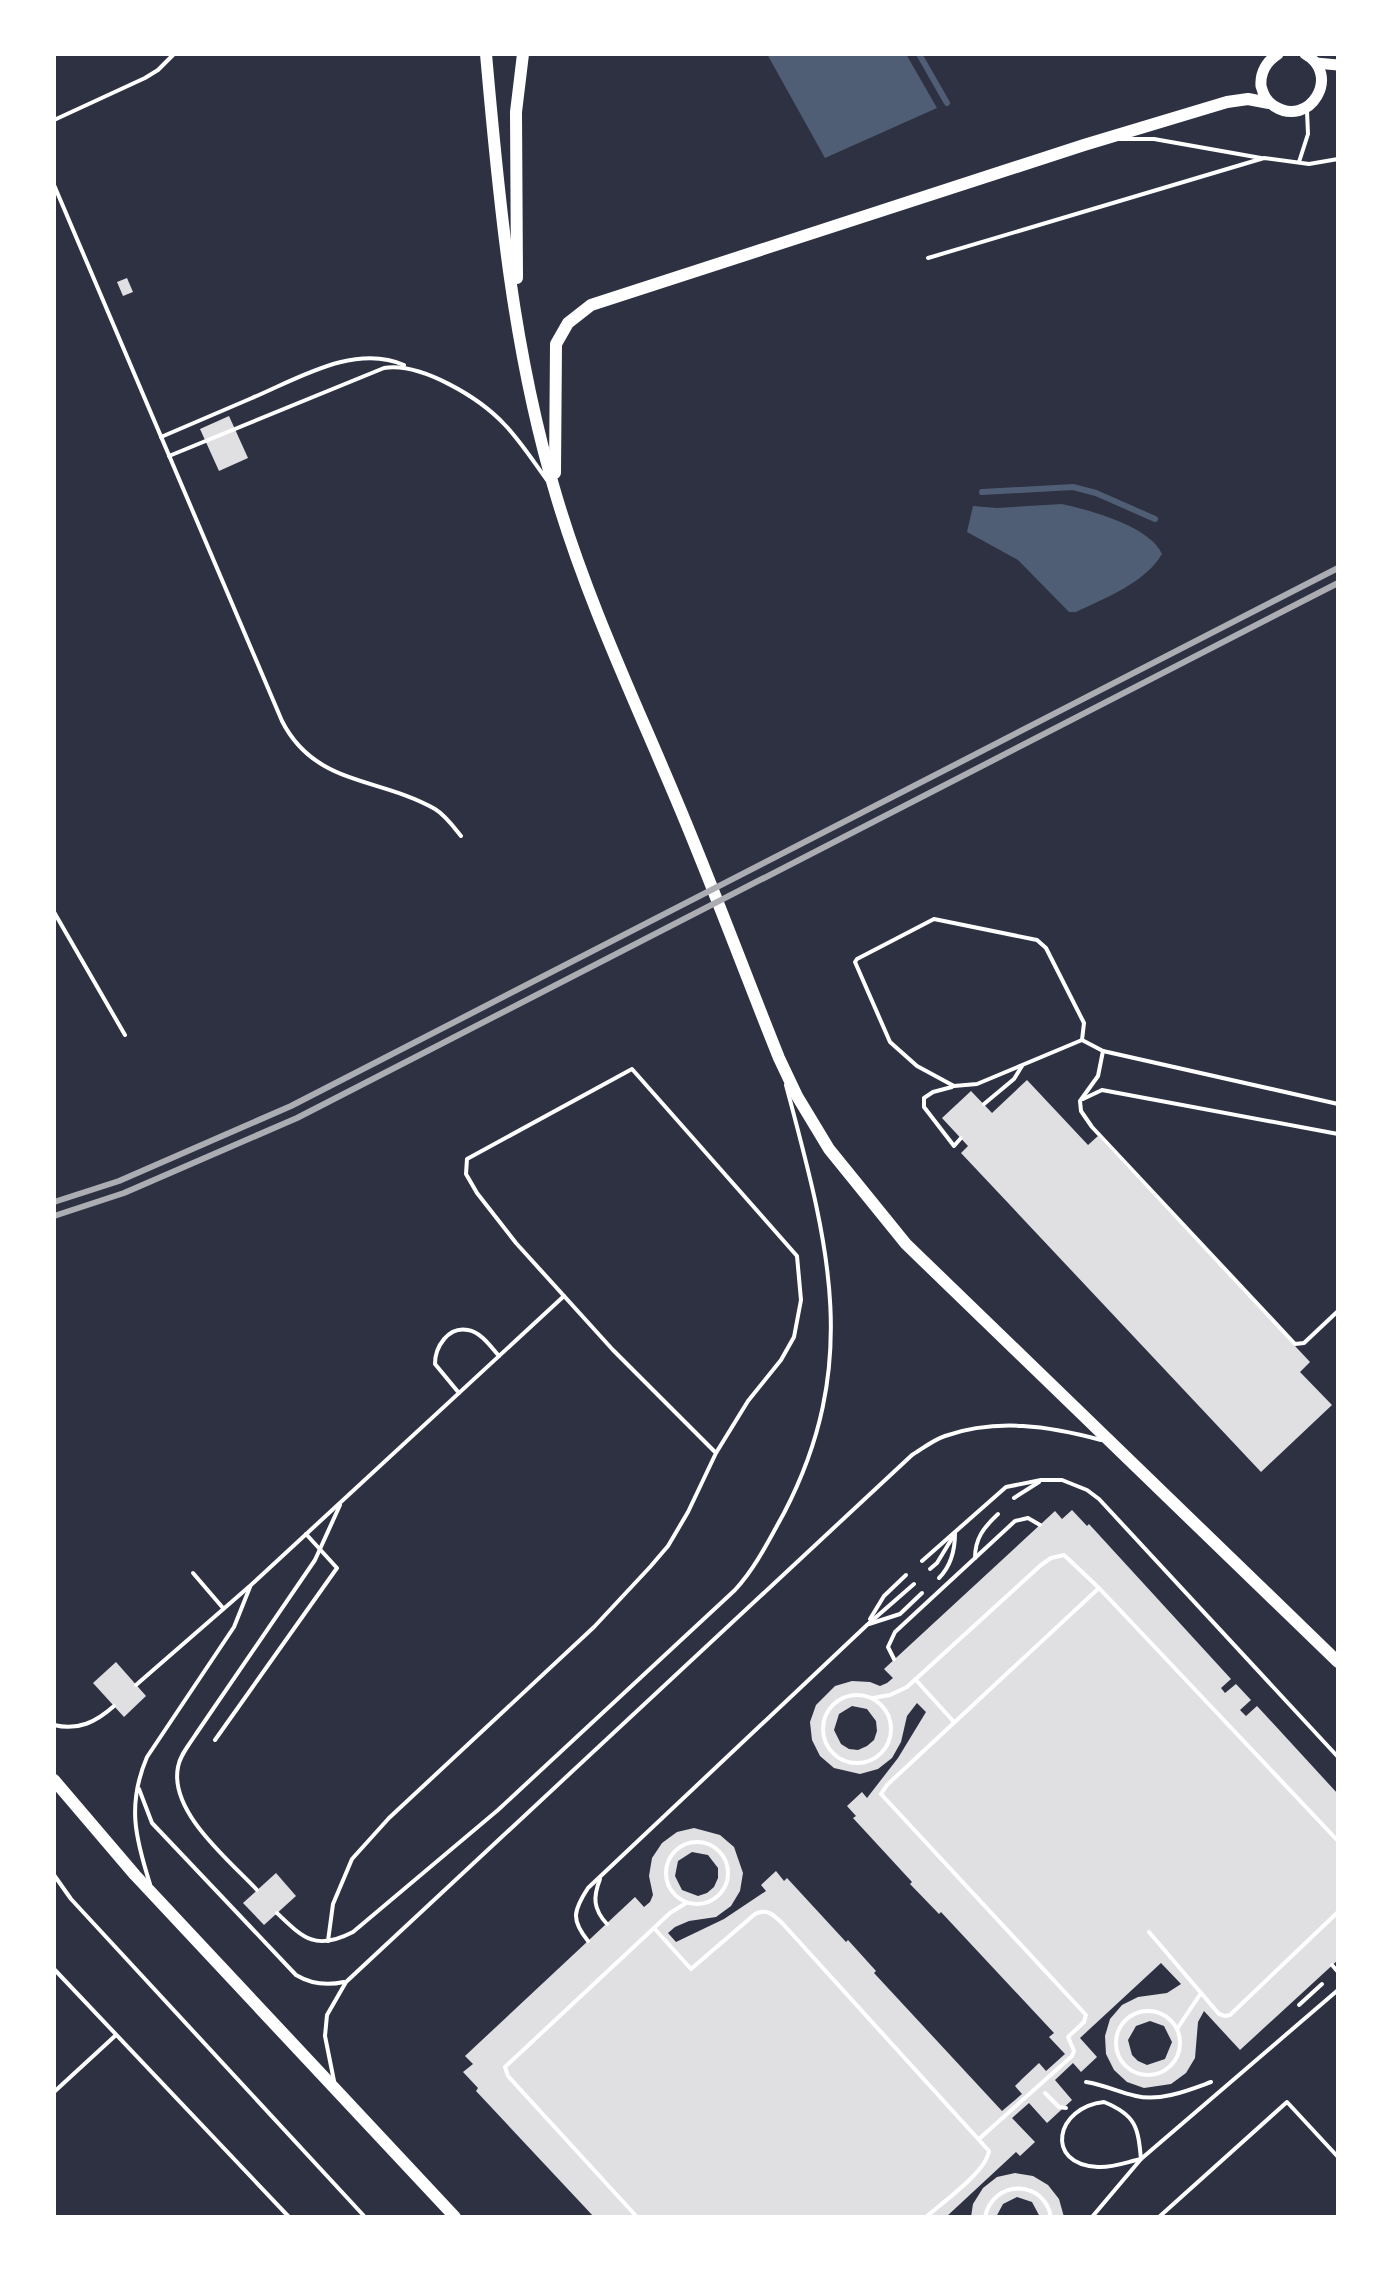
<svg xmlns="http://www.w3.org/2000/svg" width="1392" height="2271" viewBox="0 0 1392 2271" font-family="Raleway,sans-serif">
	<style>
		.water { fill: #4f5d75 }
		.lines { fill: none; stroke-linecap: round; stroke-linejoin: round }
		.stream { stroke: #4f5d75; stroke-width: 6 }
		.building { fill: #e0e0e3; fill-rule: evenodd }
		.path { stroke: #fff; stroke-width: 4 }
		.service { stroke: #fff; stroke-width: 4 }
		.tertiary { stroke: #fff; stroke-width: 11 }
		.secondary { stroke: #fff; stroke-width: 12 }
		.rail { stroke: #abadb3; stroke-width: 6 }
	</style>
	<rect width="100%" height="100%" fill="#2d3142"/>
	<g class="water">
		<polygon points="767,54 906,54 937,108 825,158"/>
		<path d="M 1062,504 C 1089,510 1150,526 1162,554 C 1145,583 1105,598 1076,612 L 1069,612 L 1018,560 L 967,532 L 973,506 L 997,508 Z"/>
	</g>
	<g class="lines">
		<g class="stream">
			<polyline points="919,54 947,103"/>
			<polyline points="982,492 1073,487 1096,493 1155,519"/>
		</g>
	</g>
	<g class="building">
		<polygon points="127,278 133,292 123,296 117,282"/>
		<polygon points="229,416 248,458 219,471 200,429"/>
		<polygon points="1027,1080 1088,1145 1098,1136 1310,1362 1300,1372 1332,1405 1261,1472 961,1153 968,1146 942,1118 971,1091 992,1113"/>
		<path d="M 1072,1510 L 1087,1526 L 1089,1524 L 1231,1679 L 1221,1688 L 1225,1693 L 1236,1684 L 1251,1700 L 1240,1710 L 1246,1716 L 1257,1706 L 1338,1794 L 1338,1960 L 1240,2050 L 1204,2011 L 1198,2022 L 1195,2058 L 1186,2073 L 1171,2084 L 1144,2088 L 1127,2082 L 1114,2070 L 1106,2054 L 1105,2036 L 1110,2019 L 1122,2005 L 1138,1997 L 1167,1993 L 1181,1984 L 1161,1963 L 1080,2038 L 1097,2057 L 1081,2072 L 1073,2063 L 1055,2080 L 1072,2100 L 1047,2123 L 1029,2103 L 1012,2118 L 1035,2142 L 1020,2156 L 1016,2152 L 946,2217 L 594,2217 L 476,2091 L 478,2088 L 463,2072 L 473,2064 L 465,2056 L 635,1897 L 644,1907 L 650,1902 L 653,1895 L 649,1876 L 652,1858 L 662,1843 L 677,1832 L 694,1828 L 720,1835 L 734,1847 L 743,1873 L 740,1891 L 731,1906 L 716,1917 L 689,1921 L 675,1927 L 668,1933 L 676,1942 L 724,1919 L 766,1891 L 761,1885 L 776,1871 L 784,1881 L 787,1878 L 846,1942 L 848,1940 L 876,1971 L 874,1973 L 1002,2111 L 1022,2094 L 1015,2086 L 1022,2079 L 1039,2063 L 1046,2071 L 1065,2054 L 1049,2037 L 1054,2033 L 941,1912 L 939,1914 L 910,1884 L 912,1882 L 853,1818 L 856,1816 L 847,1806 L 862,1792 L 867,1798 L 898,1758 L 926,1712 L 917,1703 L 907,1716 L 901,1742 L 892,1758 L 878,1769 L 860,1774 L 834,1768 L 820,1756 L 812,1740 L 810,1722 L 816,1705 L 835,1686 L 852,1681 L 870,1682 L 880,1686 L 887,1683 L 893,1678 L 884,1669 L 1055,1511 L 1062,1519 ZM 852,1706 L 867,1709 L 876,1721 L 877,1731 L 874,1740 L 867,1746 L 858,1750 L 849,1749 L 841,1744 L 834,1730 L 839,1714 ZM 692,1852 L 708,1855 L 718,1868 L 718,1878 L 714,1887 L 707,1893 L 698,1896 L 682,1890 L 675,1876 L 678,1861 ZM 1150,2021 L 1164,2026 L 1172,2042 L 1165,2059 L 1147,2065 L 1138,2061 L 1132,2055 L 1128,2040 L 1136,2026 Z"/>
		<polygon points="116,1662 146,1696 124,1717 93,1683"/>
		<polygon points="276,1873 296,1896 264,1925 243,1903"/>
		<polygon points="1015,2173 1033,2176 1048,2185 1059,2199 1064,2217 1040,2217 1032,2202 1017,2197 1003,2204 996,2217 971,2217 973,2204 983,2188 997,2177"/>
	</g>
	<g class="lines">
		<g class="path">
			<polyline points="1299,2005 1322,1984"/>
			<path d="M 1086,2082 C 1105,2085 1118,2092 1136,2096 C 1160,2102 1189,2090 1211,2082"/>
			<polyline points="1045,2093 1059,2107 1066,2108"/>
		</g>
		<g class="service">
			<polyline points="54,120 145,78 158,70 174,54"/>
			<polyline points="1120,139 1154,139 1261,158"/>
			<polyline points="1299,162 1308,134 1307,111"/>
			<path d="M 54,185 L 282,721 C 315,786 379,777 435,809 C 445,815 453,826 461,836"/>
			<polyline points="928,258 1264,158 1309,164 1338,159"/>
			<path d="M 161,437 C 192,424 222,411 252,398 C 297,379 355,343 404,365"/>
			<path d="M 169,456 L 384,368 C 421,362 480,398 505,425 C 521,442 533,461 547,480"/>
			<polyline points="54,912 125,1035"/>
			<polyline points="1082,1040 1084,1023 1046,948 1037,940 934,919 857,959 855,962 890,1042 917,1066 954,1086 977,1084 1082,1040 1103,1051 1338,1104"/>
			<polyline points="1103,1051 1098,1076 1080,1101 1081,1111 1092,1127 1295,1344 1304,1343 1338,1311"/>
			<polyline points="952,1087 933,1092 924,1098 924,1107 954,1146 961,1138"/>
			<polyline points="1083,1099 1102,1090 1338,1134"/>
			<polyline points="984,1104 1014,1079 1022,1066"/>
			<path d="M 459,1393 L 435,1364 C 435,1347 448,1326 468,1330 C 481,1332 491,1347 499,1356"/>
			<polyline points="1014,1498 1039,1482"/>
			<path d="M 975,1558 C 975,1539 983,1528 998,1514"/>
			<polyline points="922,1561 1006,1487 1041,1480 1062,1480 1087,1490 1099,1499 1338,1757"/>
			<polyline points="930,1569 937,1563 954,1535"/>
			<polyline points="193,1573 223,1608"/>
			<path d="M 939,1578 C 951,1566 955,1550 955,1533"/>
			<polyline points="870,1619 884,1596 906,1575"/>
			<polyline points="869,1624 900,1614 922,1593"/>
			<polyline points="894,1659 888,1647 895,1632 1015,1521 1028,1518 1040,1525"/>
			<polyline points="915,1679 954,1722"/>
			<polyline points="136,1685 251,1585 564,1296"/>
			<circle cx="857" cy="1729" r="34"/>
			<polyline points="873,1698 890,1695 907,1687 1041,1565 1051,1558 1064,1555 1099,1588 1338,1841"/>
			<path d="M 54,1725 C 78,1731 96,1722 114,1706"/>
			<polyline points="215,1740 337,1568 306,1534"/>
			<path d="M 139,1789 L 152,1823 L 296,1975 C 311,1984 326,1986 344,1982"/>
			<circle cx="697" cy="1873" r="31"/>
			<polyline points="54,1875 71,1899 365,2217"/>
			<path d="M 600,1879 C 593,1897 593,1909 607,1924"/>
			<path d="M 150,1884 C 135,1837 127,1804 147,1757 L 234,1627 L 250,1587"/>
			<path d="M 257,1890 C 229,1860 169,1812 178,1767 C 180,1755 189,1745 196,1734 L 315,1560 L 340,1505"/>
			<path d="M 277,1913 C 304,1939 316,1951 353,1932 L 498,1810 L 735,1590 C 756,1567 769,1540 784,1513 C 863,1361 827,1240 786,1085"/>
			<path d="M 654,1928 L 691,1969 L 755,1914 C 767,1908 774,1915 783,1924 L 989,2151 C 986,2172 943,2202 926,2217"/>
			<polyline points="1149,1932 1219,2014 1225,2016 1230,2015 1338,1912"/>
			<polyline points="328,1941 333,1904 352,1859 389,1818 594,1627 650,1567 668,1546 688,1512 716,1453 748,1401 781,1360 794,1337 801,1300 797,1256 632,1069 467,1159 466,1174 477,1193 516,1243 613,1350 716,1453"/>
			<path d="M 588,1941 C 571,1920 573,1911 588,1888 L 867,1625 L 914,1584"/>
			<polyline points="1332,1965 1338,1972"/>
			<polyline points="54,1969 289,2217"/>
			<circle cx="1148" cy="2043" r="32"/>
			<polyline points="1177,2029 1201,1993"/>
			<path d="M 334,2081 L 325,2036 L 327,2015 L 346,1982 L 912,1455 C 922,1449 933,1440 945,1436 C 997,1418 1049,1426 1101,1440"/>
			<polyline points="54,2092 116,2035"/>
			<path d="M 1104,2102 C 1136,2115 1138,2127 1141,2159 C 1127,2162 1112,2168 1098,2167 C 1043,2164 1056,2107 1104,2102 Z"/>
			<polyline points="980,2138 1072,2056 1074,2051 1068,2037 1084,2022 1086,2015 881,1794 887,1785 1099,1588"/>
			<polyline points="637,2217 508,2076 505,2067 670,1913 686,1903"/>
			<path d="M 985,2217 C 993,2179 1044,2179 1051,2217"/>
			<polyline points="1092,2217 1141,2159 1338,1990"/>
			<polyline points="1159,2217 1287,2102 1338,2157"/>
		</g>
		<g class="tertiary">
			<path d="M 1278,54 C 1267,61 1260,72 1261,86 C 1263,94 1267,102 1274,106 C 1310,129 1342,74 1305,54"/>
			<polyline points="1316,63 1338,65"/>
		</g>
		<g class="secondary">
			<path d="M 486,54 C 499,202 513,352 556,495 C 587,600 634,699 676,799 C 712,884 744,971 779,1058 L 797,1096 L 829,1149 L 906,1244 L 1338,1662"/>
			<polyline points="517,278 516,112 523,54"/>
			<polyline points="555,473 556,344 568,323 591,305 1084,145 1227,102 1248,99 1269,103"/>
			<polyline points="54,1780 135,1875 455,2217"/>
		</g>
		<g class="rail">
			<polyline points="54,1202 119,1181 291,1106 1338,568"/>
			<polyline points="54,1216 124,1193 297,1118 1338,583"/>
		</g>
	</g>
	<rect width="1392" height="2271" fill="none" stroke="#ffffff" stroke-width="112"/>
</svg>
